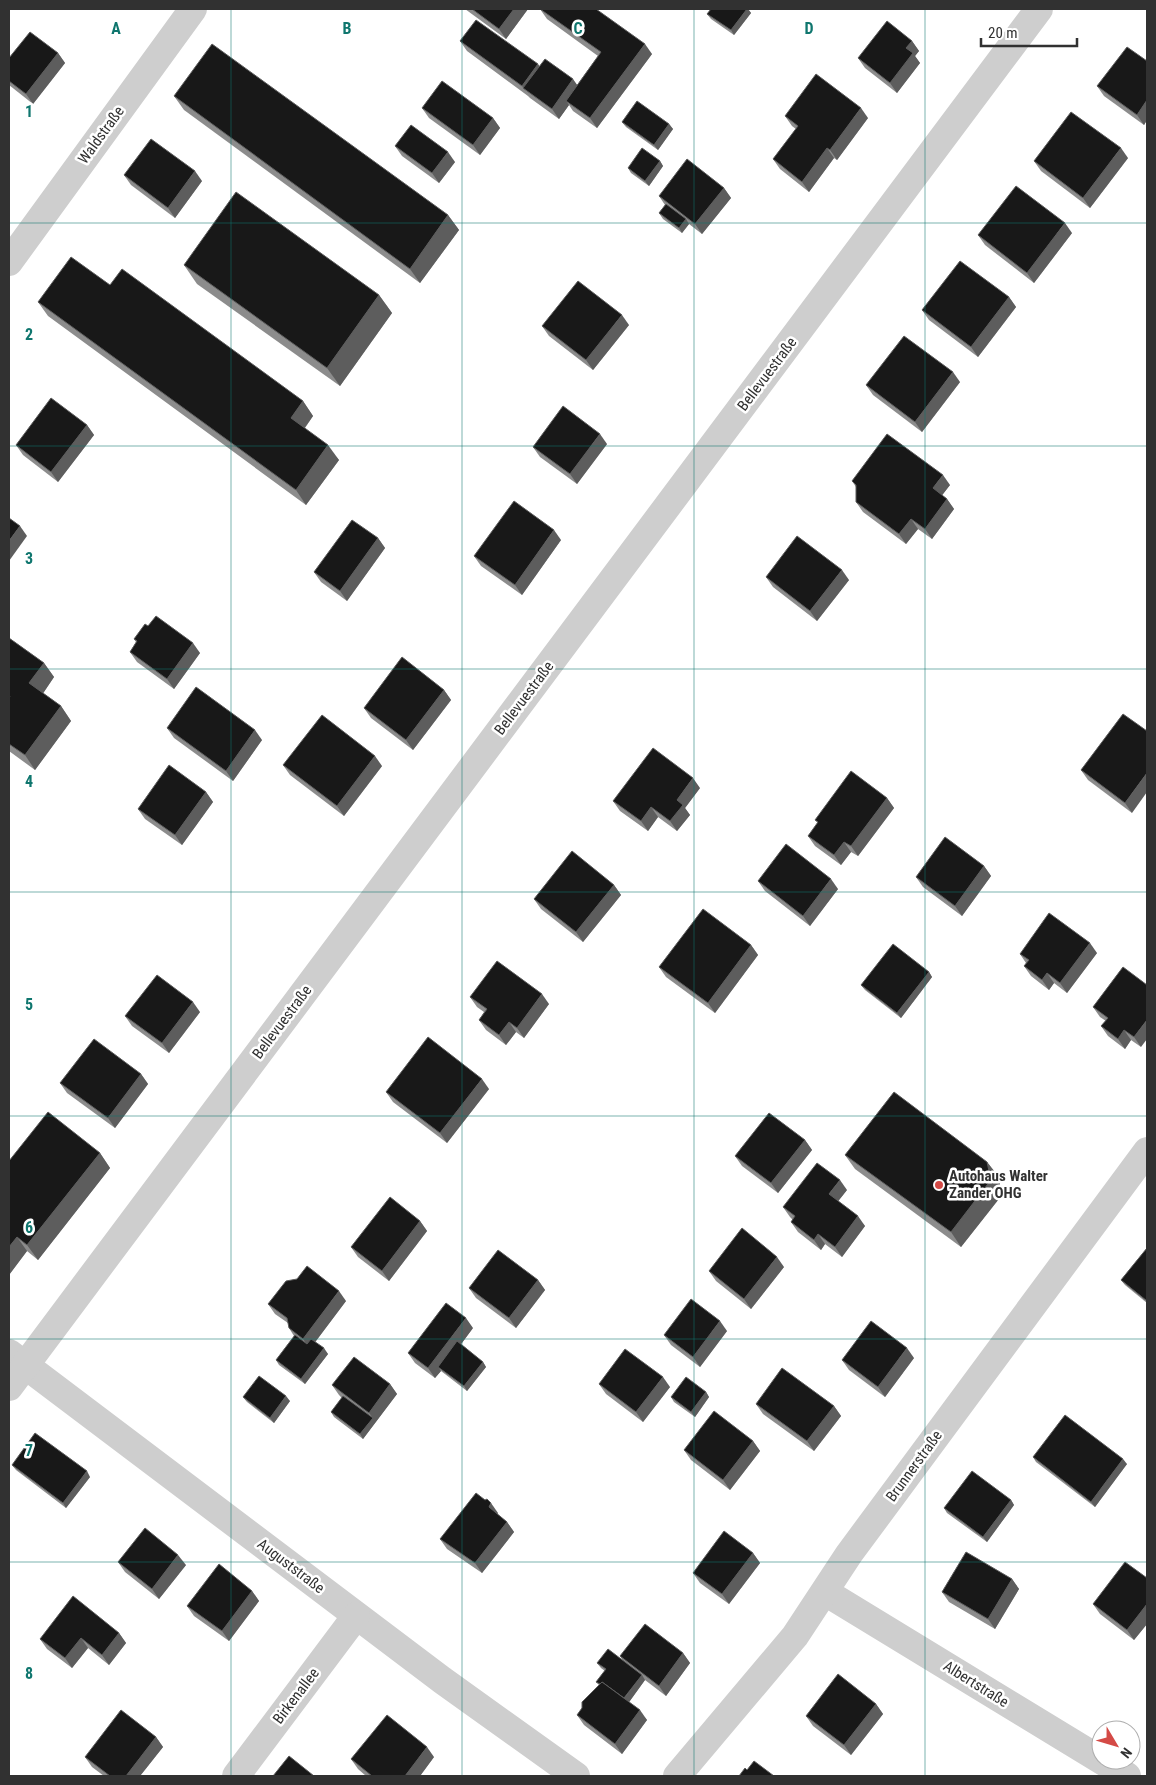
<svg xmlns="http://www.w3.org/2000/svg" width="1156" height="1785" viewBox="0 0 1156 1785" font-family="'Roboto Condensed',sans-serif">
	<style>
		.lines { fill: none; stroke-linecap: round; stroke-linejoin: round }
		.street { stroke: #cecece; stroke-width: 28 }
		.wall { fill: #8c8c8c }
		.shaded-wall { fill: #5d5d5d }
		.building { fill: #181818; stroke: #5d5d5d }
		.grid { fill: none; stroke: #0f766e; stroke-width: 1; stroke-opacity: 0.55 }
		.poi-dot { fill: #d44a46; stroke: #fff; stroke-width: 2 }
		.labels { text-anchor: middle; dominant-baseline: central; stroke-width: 5; stroke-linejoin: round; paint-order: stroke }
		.street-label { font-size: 15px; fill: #313131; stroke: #fff }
		.poi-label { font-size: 15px; font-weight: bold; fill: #313131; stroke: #fff; text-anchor: start }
		.grid-label { font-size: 16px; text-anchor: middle; font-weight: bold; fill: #0f766e; stroke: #fff; stroke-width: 5; stroke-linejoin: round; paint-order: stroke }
	</style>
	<rect width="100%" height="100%" fill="#fff"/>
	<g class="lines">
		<g class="street">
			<polyline points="9,262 193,9"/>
			<polyline points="9,1353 442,1680 576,1776"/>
			<polyline points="9,1387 1039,9"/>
			<polyline points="825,1592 1127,1776"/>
			<polyline points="236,1776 356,1616"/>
			<polyline points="677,1776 795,1636 849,1554 1147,1151"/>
		</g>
	</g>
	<g class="wall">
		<polygon points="465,9 528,9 506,39"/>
		<polygon points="540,9 652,54 597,128 573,111 569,105 559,119 530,98 528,96 467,51 460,41 539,66 577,85 598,56 547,19"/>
		<polygon points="711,9 748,9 751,13 734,35 711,19 707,14"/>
		<polygon points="912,41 919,51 915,56 920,63 897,93 865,68 858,58"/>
		<polygon points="58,53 65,63 33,104 9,85 9,58"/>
		<polygon points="1147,61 1147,120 1144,125 1104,96 1097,86"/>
		<polygon points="174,96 448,215 459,230 420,283 184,110"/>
		<polygon points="422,108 493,118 500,128 480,155 429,118"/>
		<polygon points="785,116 868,118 837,160 834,158 809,192 780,169 773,159 796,129 792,126"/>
		<polygon points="622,122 669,124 673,129 658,150 626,127"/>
		<polygon points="395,146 455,162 439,183 402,156"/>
		<polygon points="1128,158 1090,208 1041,171 1034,161"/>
		<polygon points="660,161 663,166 649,186 631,173 628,168"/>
		<polygon points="124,175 202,181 175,218 131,185"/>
		<polygon points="724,188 731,198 702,234 689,224 682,233 663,219 659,213 665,205 659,196"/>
		<polygon points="1072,233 1034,283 985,245 978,235"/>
		<polygon points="184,265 379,295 392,313 340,386 197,284"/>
		<polygon points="110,285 303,401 313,416 305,428 339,460 306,505 48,316 38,302"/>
		<polygon points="1009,297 1016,307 978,357 929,320 922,310"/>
		<polygon points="629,325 593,370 549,336 542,326"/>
		<polygon points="960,382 922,432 873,395 866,385"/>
		<polygon points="87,425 94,435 58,482 23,455 16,445"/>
		<polygon points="607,444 577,484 540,457 533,447"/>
		<polygon points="852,481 950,485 942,495 947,499 954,509 932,539 918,529 906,544 863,512 856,502 856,487"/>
		<polygon points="378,538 385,548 347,601 321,582 314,572"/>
		<polygon points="561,540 522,595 481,566 474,556"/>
		<polygon points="766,577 849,580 817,621 773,587"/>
		<polygon points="148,626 200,653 174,689 137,662 130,652 136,642 134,639"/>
		<polygon points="9,638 44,663 54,677 43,693 61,706 71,721 35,770 9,751"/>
		<polygon points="444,690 451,700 413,750 371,718 364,708"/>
		<polygon points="1123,714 1132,813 1088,780 1081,770"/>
		<polygon points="167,728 262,740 233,781 174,738"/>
		<polygon points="283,765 382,766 344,816 290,775"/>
		<polygon points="700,788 685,808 690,815 677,831 658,817 648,831 620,811 613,801"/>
		<polygon points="206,792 213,802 182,845 145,819 138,809"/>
		<polygon points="887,798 894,808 858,856 851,852 841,865 815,846 808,836 818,823 815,820"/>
		<polygon points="984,866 991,876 962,916 923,887 916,877"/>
		<polygon points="758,881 838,889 810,926 765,891"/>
		<polygon points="614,885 621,895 583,942 541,909 534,899"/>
		<polygon points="751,945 758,955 715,1013 666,977 659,967"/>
		<polygon points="1097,953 1067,993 1054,983 1049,990 1031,976 1024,966 1026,963 1020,954"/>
		<polygon points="1123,967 1141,1047 1131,1040 1125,1049 1108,1036 1101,1026 1106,1021 1100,1017 1093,1007"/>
		<polygon points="929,972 932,977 901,1018 865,990 861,985"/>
		<polygon points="470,997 549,1004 524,1038 516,1032 506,1045 486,1030 479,1020 484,1012 477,1007"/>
		<polygon points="200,1012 169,1053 132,1026 125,1016"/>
		<polygon points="141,1074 148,1084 115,1128 67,1093 60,1083"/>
		<polygon points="489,1089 447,1143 393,1102 386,1092"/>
		<polygon points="805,1140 812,1150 778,1193 742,1166 735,1156"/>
		<polygon points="100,1153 110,1168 38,1260 27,1251 9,1275 9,1161"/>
		<polygon points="845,1155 987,1162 998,1176 1002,1195 961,1247 855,1169"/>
		<polygon points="847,1190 838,1201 865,1226 842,1257 825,1244 821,1250 798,1232 791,1222 793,1220 790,1217 783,1207"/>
		<polygon points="420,1221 427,1231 389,1281 358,1257 351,1247"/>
		<polygon points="1147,1248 1147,1303 1125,1285 1121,1280"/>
		<polygon points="784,1267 751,1309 716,1281 709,1271"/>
		<polygon points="538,1280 545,1290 516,1328 476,1298 469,1288"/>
		<polygon points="346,1301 315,1342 328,1354 305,1384 279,1365 276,1360 294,1336 289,1328 288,1323 275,1314 268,1304"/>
		<polygon points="473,1328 461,1344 483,1362 486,1367 467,1391 441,1371 435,1378 415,1363 408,1353"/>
		<polygon points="727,1331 700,1367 671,1345 664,1335"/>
		<polygon points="914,1358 885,1397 849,1370 842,1360"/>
		<polygon points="390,1384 397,1394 363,1439 334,1417 331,1412 342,1398 339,1395 332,1385"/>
		<polygon points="599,1384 670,1387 643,1422 606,1394"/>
		<polygon points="706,1392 709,1397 695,1417 674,1402 671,1397"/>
		<polygon points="243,1397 290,1401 274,1423 247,1402"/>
		<polygon points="756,1404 834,1406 841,1416 814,1451 763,1414"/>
		<polygon points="753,1441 760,1451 730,1490 691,1460 684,1450"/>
		<polygon points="1033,1457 1127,1464 1095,1507 1036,1462"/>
		<polygon points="12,1465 90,1477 66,1508 16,1470"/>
		<polygon points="1011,1500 1014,1505 987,1542 947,1513 944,1508"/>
		<polygon points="498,1513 497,1514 507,1522 514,1532 482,1573 447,1549 440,1539"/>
		<polygon points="753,1553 760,1563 729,1604 700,1583 693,1573"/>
		<polygon points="118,1562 186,1565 159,1599 125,1572"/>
		<polygon points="1147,1578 1147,1624 1134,1640 1100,1614 1093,1604"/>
		<polygon points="1012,1579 1019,1589 995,1629 949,1602 942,1592"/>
		<polygon points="252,1591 259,1601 229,1641 194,1616 187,1606"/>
		<polygon points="119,1633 126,1643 109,1665 88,1648 72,1668 47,1649 40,1639"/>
		<polygon points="683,1653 690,1663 666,1696 645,1680 629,1702 647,1720 622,1754 584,1725 577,1715 599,1685 596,1682 605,1671 601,1668 597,1663 623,1661 620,1656"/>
		<polygon points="876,1704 883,1714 851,1755 813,1726 806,1716"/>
		<polygon points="156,1737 163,1747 140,1776 104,1776 92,1767 85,1757"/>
		<polygon points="434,1757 420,1776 366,1776 358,1769 351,1759"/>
	</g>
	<g class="shaded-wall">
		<polygon points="514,9 528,9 506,39 499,29"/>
		<polygon points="747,9 748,9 751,13 734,35 731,30"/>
		<polygon points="912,41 919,51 915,56 920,63 897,93 890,83 906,48"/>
		<polygon points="645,44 652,54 597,128 590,118"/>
		<polygon points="58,53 65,63 33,104 26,94"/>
		<polygon points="538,64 545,74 524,89 522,86"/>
		<polygon points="573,79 580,89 566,101 569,105 559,119 552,109"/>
		<polygon points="1147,100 1147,120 1144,125 1137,115"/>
		<polygon points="861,108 868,118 837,160 830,150"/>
		<polygon points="493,118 500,128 480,155 473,145"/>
		<polygon points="669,124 673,129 658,150 654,145"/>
		<polygon points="827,148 834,158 809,192 802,182"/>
		<polygon points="1121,148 1128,158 1090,208 1083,198"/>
		<polygon points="448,152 455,162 439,183 432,173"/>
		<polygon points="660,161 663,166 649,186 645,181"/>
		<polygon points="195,171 202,181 175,218 168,208"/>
		<polygon points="724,188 731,198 702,234 695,224"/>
		<polygon points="448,215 459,230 420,283 410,269"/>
		<polygon points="686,219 689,224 682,233 679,228"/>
		<polygon points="1065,223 1072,233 1034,283 1027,273"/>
		<polygon points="379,295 392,313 340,386 327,368"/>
		<polygon points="1009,297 1016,307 978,357 971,347"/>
		<polygon points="622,315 629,325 593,370 586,360"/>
		<polygon points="953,372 960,382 922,432 915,422"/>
		<polygon points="303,401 313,416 301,433 291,418"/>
		<polygon points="87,425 94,435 58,482 51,472"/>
		<polygon points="600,434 607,444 577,484 570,474"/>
		<polygon points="328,445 339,460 306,505 296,490"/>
		<polygon points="943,475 950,485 940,498 933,488"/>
		<polygon points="947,499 954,509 932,539 925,529"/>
		<polygon points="911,519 918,529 906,544 899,534"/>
		<polygon points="20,526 27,536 9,561 9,541"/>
		<polygon points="554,530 561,540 522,595 515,585"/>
		<polygon points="378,538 385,548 347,601 340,591"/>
		<polygon points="842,570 849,580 817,621 810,611"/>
		<polygon points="193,643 200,653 174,689 167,679"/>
		<polygon points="44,663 54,677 40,698 29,683"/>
		<polygon points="444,690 451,700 413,750 406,740"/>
		<polygon points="61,706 71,721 35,770 25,755"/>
		<polygon points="255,730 262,740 233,781 226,771"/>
		<polygon points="375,756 382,766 344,816 337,806"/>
		<polygon points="1147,773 1147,792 1132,813 1125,803"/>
		<polygon points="693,778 700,788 685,808 690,815 677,831 670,821 677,800"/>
		<polygon points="206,792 213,802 182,845 175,835"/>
		<polygon points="887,798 894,808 858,856 851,846"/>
		<polygon points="651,807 658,817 648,831 641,821"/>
		<polygon points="844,842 851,852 841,865 834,855"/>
		<polygon points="984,866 991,876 962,916 955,906"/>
		<polygon points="831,879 838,889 810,926 803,916"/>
		<polygon points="614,885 621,895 583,942 576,932"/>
		<polygon points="1090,943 1097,953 1067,993 1060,983"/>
		<polygon points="751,945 758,955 715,1013 708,1003"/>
		<polygon points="929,972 932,977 901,1018 897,1013"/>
		<polygon points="1047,973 1054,983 1049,990 1042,980"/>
		<polygon points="542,994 549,1004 524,1038 517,1028"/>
		<polygon points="193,1002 200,1012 169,1053 162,1043"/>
		<polygon points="1147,1020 1147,1039 1141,1047 1134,1037"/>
		<polygon points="509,1022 516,1032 506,1045 499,1035"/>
		<polygon points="1124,1030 1131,1040 1125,1049 1118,1039"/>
		<polygon points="141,1074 148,1084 115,1128 108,1118"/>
		<polygon points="482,1079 489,1089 447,1143 440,1133"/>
		<polygon points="805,1140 812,1150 778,1193 771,1183"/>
		<polygon points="100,1153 110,1168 38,1260 27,1245"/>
		<polygon points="987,1162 998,1176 1002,1195 961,1247 951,1232"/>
		<polygon points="840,1180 847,1190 836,1204 829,1194"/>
		<polygon points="858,1216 865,1226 842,1257 835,1247"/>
		<polygon points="420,1221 427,1231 389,1281 382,1271"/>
		<polygon points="818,1234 825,1244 821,1250 814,1240"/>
		<polygon points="17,1237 27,1251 9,1275 9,1247"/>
		<polygon points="777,1257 784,1267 751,1309 744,1299"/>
		<polygon points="538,1280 545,1290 516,1328 509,1318"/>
		<polygon points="339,1291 346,1301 310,1349 303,1339"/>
		<polygon points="466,1318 473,1328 442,1370 438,1367 441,1371 435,1378 428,1368"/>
		<polygon points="720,1321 727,1331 700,1367 693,1357"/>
		<polygon points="324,1348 328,1354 305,1384 301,1379"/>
		<polygon points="907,1348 914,1358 885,1397 878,1387"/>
		<polygon points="483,1362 486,1367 467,1391 464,1386"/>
		<polygon points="663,1377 670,1387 643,1422 636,1412"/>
		<polygon points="390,1384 397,1394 363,1439 360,1434 373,1418 369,1413"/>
		<polygon points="706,1392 709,1397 695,1417 691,1412"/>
		<polygon points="286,1396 290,1401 274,1423 270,1418"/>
		<polygon points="834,1406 841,1416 814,1451 807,1441"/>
		<polygon points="753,1441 760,1451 730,1490 723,1480"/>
		<polygon points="1123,1459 1127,1464 1095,1507 1091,1502"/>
		<polygon points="87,1471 90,1477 66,1508 63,1503"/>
		<polygon points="1011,1500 1014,1505 987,1542 983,1537"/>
		<polygon points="491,1503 498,1513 496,1517 489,1507"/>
		<polygon points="507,1522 514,1532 482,1573 475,1563"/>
		<polygon points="753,1553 760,1563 729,1604 722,1594"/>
		<polygon points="178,1555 186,1565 159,1599 152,1589"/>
		<polygon points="1012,1579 1019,1589 995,1629 988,1619"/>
		<polygon points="252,1591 259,1601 229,1641 222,1631"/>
		<polygon points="1147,1604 1147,1624 1134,1640 1127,1630"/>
		<polygon points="119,1633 126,1643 109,1665 102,1655"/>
		<polygon points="81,1638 88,1648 72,1668 65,1658"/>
		<polygon points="683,1653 690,1663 666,1696 659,1686"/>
		<polygon points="642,1675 645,1680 627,1705 623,1700"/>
		<polygon points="876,1704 883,1714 851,1755 844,1745"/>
		<polygon points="640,1710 647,1720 622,1754 615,1744"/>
		<polygon points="156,1737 163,1747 140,1776 126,1776"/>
		<polygon points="427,1747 434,1757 420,1776 405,1776"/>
	</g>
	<g class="building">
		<polygon points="472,9 514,9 499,29"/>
		<polygon points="540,9 596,9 645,44 590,118 566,101 601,52"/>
		<polygon points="711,9 747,9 731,30 707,14"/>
		<polygon points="476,20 538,64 522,86 460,41"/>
		<polygon points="887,21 912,41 906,48 913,53 890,83 858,58"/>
		<polygon points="30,32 58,53 26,94 9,81 9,58"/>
		<polygon points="212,44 448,215 410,269 174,96"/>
		<polygon points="1127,47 1147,61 1147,100 1137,115 1097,86"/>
		<polygon points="545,59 573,79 552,109 523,88"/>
		<polygon points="816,74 861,108 830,150 827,148 802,182 773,159 798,126 785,116"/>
		<polygon points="442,81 493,118 473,145 422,108"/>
		<polygon points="637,101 669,124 654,145 622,122"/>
		<polygon points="1071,112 1121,148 1083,198 1034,161"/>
		<polygon points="411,125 448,152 432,173 395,146"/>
		<polygon points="151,139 195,171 168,208 124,175"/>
		<polygon points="642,148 660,161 645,181 628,168"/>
		<polygon points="687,159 724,188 695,224 659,196"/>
		<polygon points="1016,186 1065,223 1027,273 978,235"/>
		<polygon points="236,192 379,295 327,368 184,265"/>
		<polygon points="666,204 686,219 679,228 659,213"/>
		<polygon points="71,257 110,285 122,269 303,401 291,418 328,445 296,490 38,302"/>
		<polygon points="960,261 1009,297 971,347 922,310"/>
		<polygon points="578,281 622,315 586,360 542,326"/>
		<polygon points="904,336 953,372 915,422 866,385"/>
		<polygon points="51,398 87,425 51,472 16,445"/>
		<polygon points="563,406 600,434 570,474 533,447"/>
		<polygon points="887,434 943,475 933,488 947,499 925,529 911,519 899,534 856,502 856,485 852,481"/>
		<polygon points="514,501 554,530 515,585 474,556"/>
		<polygon points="9,518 20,526 9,541"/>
		<polygon points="352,520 378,538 340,591 314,572"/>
		<polygon points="797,536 842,570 810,611 766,577"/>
		<polygon points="156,616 193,643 167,679 130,652 137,641 134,639 145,624 148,626"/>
		<polygon points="9,638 44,663 29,683 61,706 25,755 9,744 9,698 10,696 9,695"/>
		<polygon points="402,657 444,690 406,740 364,708"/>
		<polygon points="196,687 255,730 226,771 167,728"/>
		<polygon points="1123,714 1147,731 1147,773 1125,803 1081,770"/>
		<polygon points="322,715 375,756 337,806 283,765"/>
		<polygon points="653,748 693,778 677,800 683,805 670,821 651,807 641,821 613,801"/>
		<polygon points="169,765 206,792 175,835 138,809"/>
		<polygon points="851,771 887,798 851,846 844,842 834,855 808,836 818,822 815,820"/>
		<polygon points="945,837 984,866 955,906 916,877"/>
		<polygon points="786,844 831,879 803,916 758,881"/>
		<polygon points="572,851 614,885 576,932 534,899"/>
		<polygon points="703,909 751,945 708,1003 659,967"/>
		<polygon points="1049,913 1090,943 1060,983 1047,973 1042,980 1024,966 1029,960 1020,954"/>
		<polygon points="893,944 929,972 897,1013 861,985"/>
		<polygon points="497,961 542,994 517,1028 509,1022 499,1035 479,1020 487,1009 470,997"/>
		<polygon points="1123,967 1147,985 1147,1020 1134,1037 1124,1030 1118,1039 1101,1026 1108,1018 1093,1007"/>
		<polygon points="157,975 193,1002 162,1043 125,1016"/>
		<polygon points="428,1037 482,1079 440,1133 386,1092"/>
		<polygon points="94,1039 141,1074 108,1118 60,1083"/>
		<polygon points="894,1092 987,1162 991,1180 951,1232 845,1155"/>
		<polygon points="48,1112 100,1153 27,1245 17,1237 9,1247 9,1161"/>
		<polygon points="769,1113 805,1140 771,1183 735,1156"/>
		<polygon points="817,1163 840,1180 829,1194 858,1216 835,1247 818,1234 814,1240 791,1222 795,1216 783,1207"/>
		<polygon points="390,1197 420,1221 382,1271 351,1247"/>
		<polygon points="742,1228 777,1257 744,1299 709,1271"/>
		<polygon points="1147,1248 1147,1301 1121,1280"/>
		<polygon points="498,1250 538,1280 509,1318 469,1288"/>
		<polygon points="307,1266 339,1291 303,1339 289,1328 287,1318 268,1304 286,1281 297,1279"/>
		<polygon points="691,1299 720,1321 693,1357 664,1335"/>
		<polygon points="446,1303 466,1318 428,1368 408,1353"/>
		<polygon points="871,1321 907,1348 878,1387 842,1360"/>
		<polygon points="295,1335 307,1344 311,1339 324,1348 301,1379 276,1360"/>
		<polygon points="457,1341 483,1362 464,1386 438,1367"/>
		<polygon points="625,1349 663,1377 636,1412 599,1384"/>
		<polygon points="354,1357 390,1384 369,1413 332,1385"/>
		<polygon points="782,1368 834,1406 807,1441 756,1404"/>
		<polygon points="259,1376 286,1396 270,1418 243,1397"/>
		<polygon points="686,1377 706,1392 691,1412 671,1397"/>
		<polygon points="343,1396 373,1418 360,1434 331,1412"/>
		<polygon points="714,1411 753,1441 723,1480 684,1450"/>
		<polygon points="1065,1415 1123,1459 1091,1502 1033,1457"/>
		<polygon points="35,1433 87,1471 63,1503 12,1465"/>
		<polygon points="972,1471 1011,1500 983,1537 944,1508"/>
		<polygon points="476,1493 485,1500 487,1499 491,1503 489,1507 507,1522 475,1563 440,1539"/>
		<polygon points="145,1528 178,1555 152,1589 118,1562"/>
		<polygon points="724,1531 753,1553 722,1594 693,1573"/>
		<polygon points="966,1552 1012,1579 988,1619 942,1592"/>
		<polygon points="1125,1562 1147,1578 1147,1604 1127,1630 1093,1604"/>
		<polygon points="219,1564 252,1591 222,1631 187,1606"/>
		<polygon points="73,1596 119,1633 102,1655 81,1638 65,1658 40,1639"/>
		<polygon points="645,1624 683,1653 659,1686 620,1656"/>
		<polygon points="608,1649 642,1675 624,1698 602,1682 600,1684 596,1682 606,1669 597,1663"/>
		<polygon points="838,1674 876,1704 844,1745 806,1716"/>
		<polygon points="602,1682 640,1710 615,1744 577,1715 582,1708 582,1702"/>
		<polygon points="121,1710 156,1737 126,1776 110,1776 85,1757"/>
		<polygon points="387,1715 427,1747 405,1776 372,1776 351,1759"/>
		<polygon points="289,1756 314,1776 273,1776"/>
		<polygon points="754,1761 774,1776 739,1776 745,1768 747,1770"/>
	</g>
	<path class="grid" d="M 231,9 L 231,1776M 462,9 L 462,1776M 694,9 L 694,1776M 925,9 L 925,1776M 9,223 L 1147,223M 9,446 L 1147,446M 9,669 L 1147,669M 9,892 L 1147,892M 9,1116 L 1147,1116M 9,1339 L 1147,1339M 9,1562 L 1147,1562"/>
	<circle class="poi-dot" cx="939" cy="1185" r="5"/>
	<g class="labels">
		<g class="street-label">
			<text transform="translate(101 135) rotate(-54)">Waldstraße</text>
			<text transform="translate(767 374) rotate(-53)">Bellevuestraße</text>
			<text transform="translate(524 698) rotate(-53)">Bellevuestraße</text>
			<text transform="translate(282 1022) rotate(-53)">Bellevuestraße</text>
			<text transform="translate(914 1466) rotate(-54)">Brunnerstraße</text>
			<text transform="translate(291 1566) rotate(37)">Auguststraße</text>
			<text transform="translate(976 1684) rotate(32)">Albertstraße</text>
			<text transform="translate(296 1696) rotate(-53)">Birkenallee</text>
		</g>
		<g class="poi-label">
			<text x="949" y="1176">Autohaus Walter<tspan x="949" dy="17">Zander OHG</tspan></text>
		</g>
	</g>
	<g class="grid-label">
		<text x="116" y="34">A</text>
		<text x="347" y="34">B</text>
		<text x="578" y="34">C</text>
		<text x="809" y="34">D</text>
		<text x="29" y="117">1</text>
		<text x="29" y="340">2</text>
		<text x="29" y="564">3</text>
		<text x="29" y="787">4</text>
		<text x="29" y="1010">5</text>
		<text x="29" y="1233">6</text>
		<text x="29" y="1456">7</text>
		<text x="29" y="1679">8</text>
	</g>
	<rect width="1156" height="1785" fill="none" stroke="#313131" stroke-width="20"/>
	<g transform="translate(1116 1745) rotate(128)"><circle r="24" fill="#ffffff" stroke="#adadad"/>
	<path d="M0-4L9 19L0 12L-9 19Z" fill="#d44a46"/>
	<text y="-8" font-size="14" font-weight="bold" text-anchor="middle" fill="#313131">N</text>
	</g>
	<path d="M981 38v8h96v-8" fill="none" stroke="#313131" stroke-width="2.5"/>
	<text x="988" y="38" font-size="15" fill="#313131" stroke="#ffffff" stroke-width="4" paint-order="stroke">20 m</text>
</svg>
